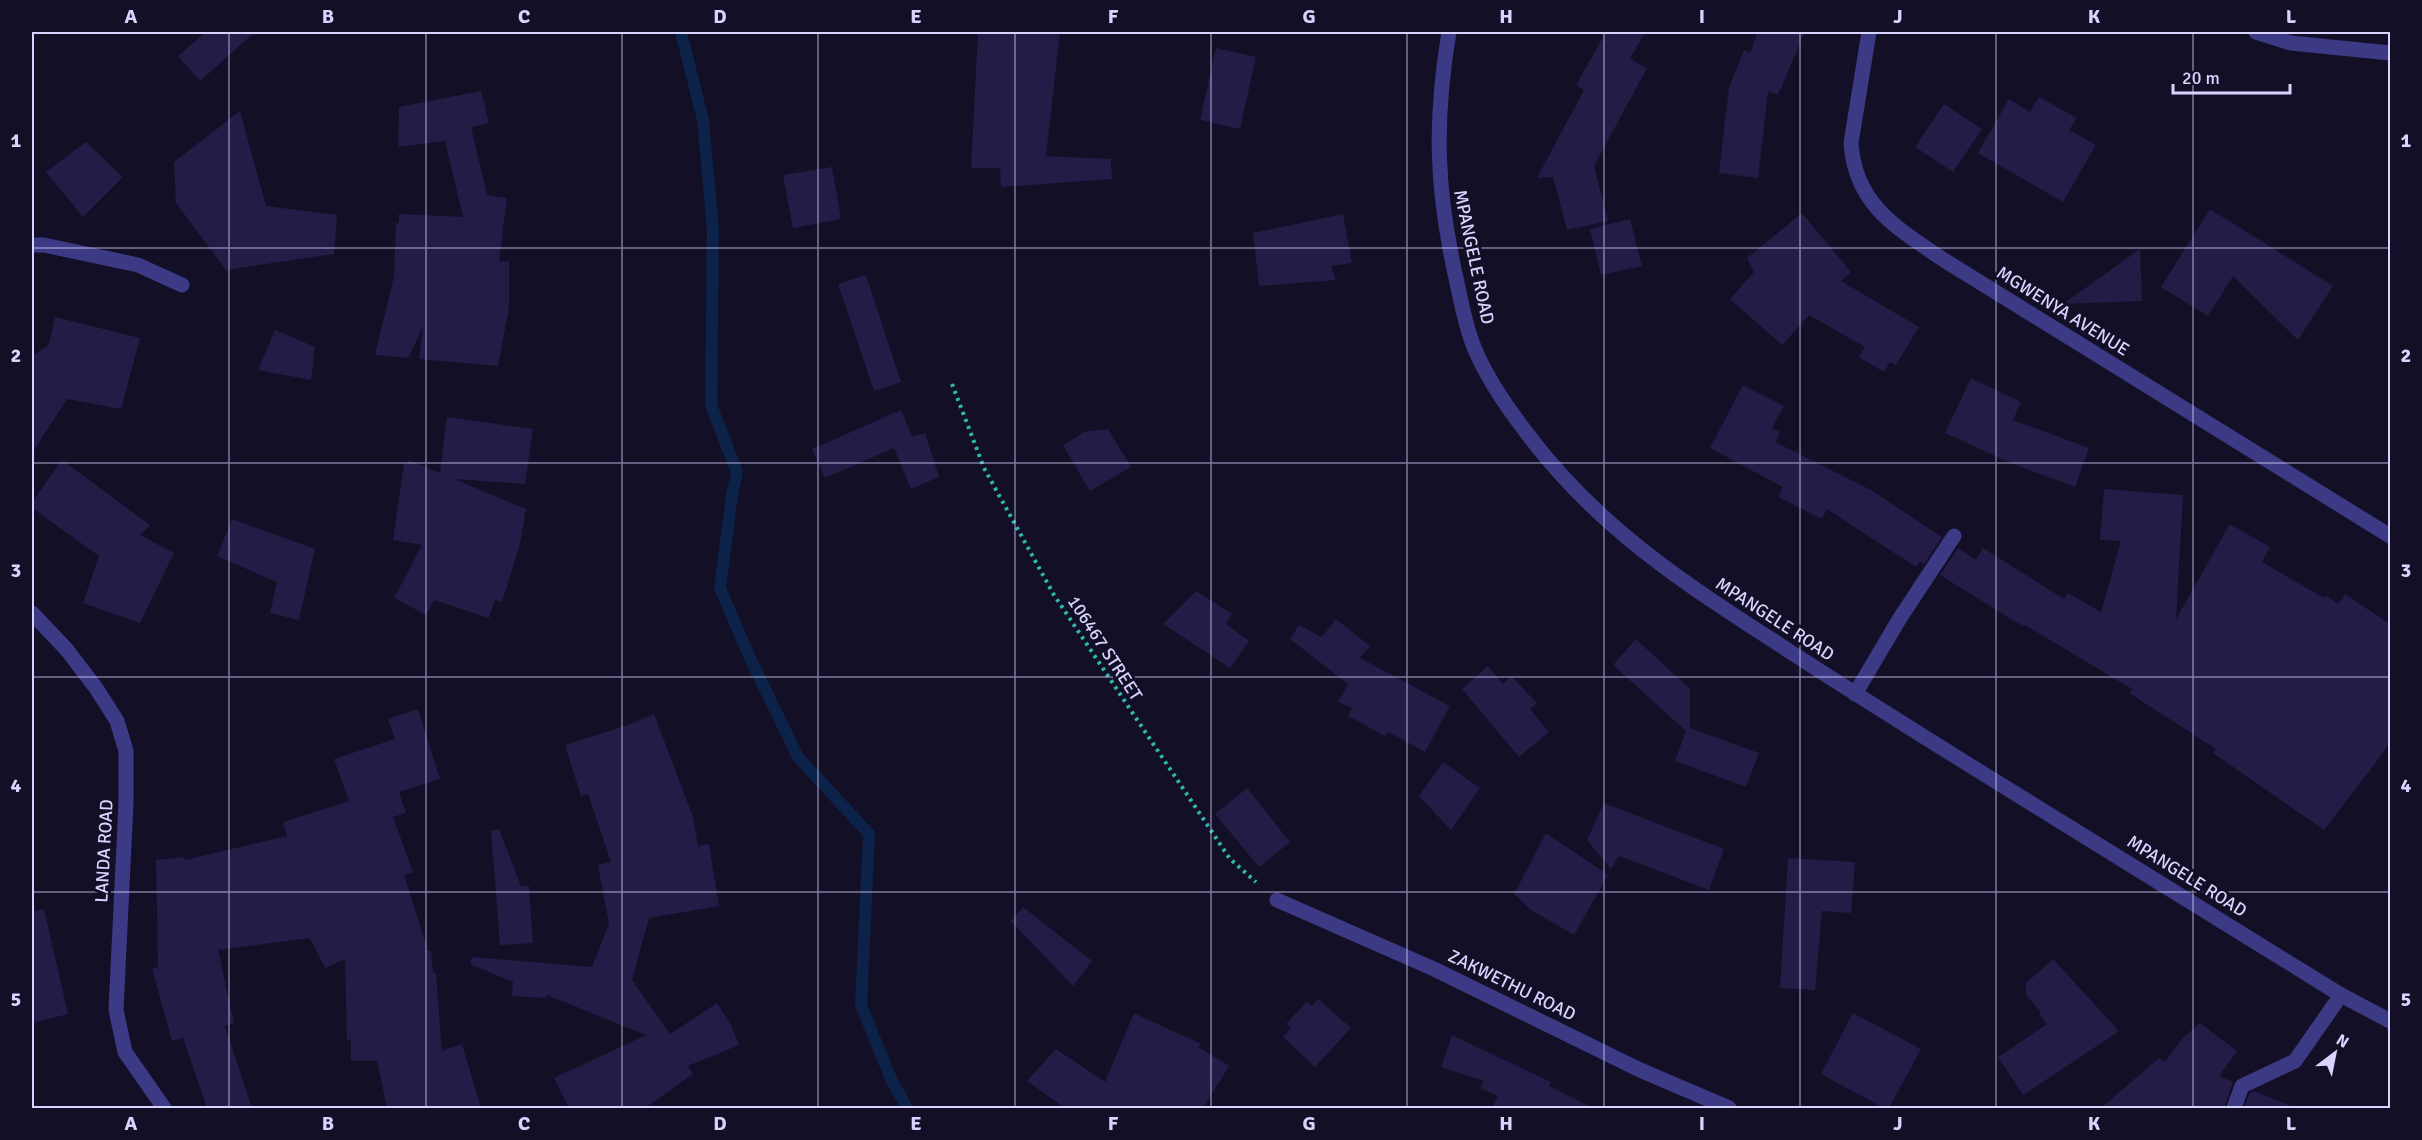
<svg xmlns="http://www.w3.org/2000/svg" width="2422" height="1140" viewBox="0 0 2422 1140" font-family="Signika,sans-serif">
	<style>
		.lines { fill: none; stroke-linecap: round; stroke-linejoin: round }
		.stream { stroke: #0c2248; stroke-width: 12 }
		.building { fill: #241b47 }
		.path { stroke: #2fb8b0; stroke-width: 4; stroke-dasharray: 3 4.5; stroke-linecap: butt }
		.minor { stroke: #3d3a85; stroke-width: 15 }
		.grid { fill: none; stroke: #d9d4ff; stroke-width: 1.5; stroke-opacity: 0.55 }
		.labels { text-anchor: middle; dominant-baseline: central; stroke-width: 6; stroke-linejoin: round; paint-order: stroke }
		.street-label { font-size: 18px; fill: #d9d4ff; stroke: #130f26 }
		.neatline { fill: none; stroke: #d9d4ff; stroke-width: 2 }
		.grid-label { font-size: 20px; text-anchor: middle; font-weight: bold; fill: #d9d4ff }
	</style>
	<rect width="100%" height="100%" fill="#130f26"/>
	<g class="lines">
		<polyline class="stream" points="681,32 703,120 713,230 711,405 737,472 732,495 720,588 750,658 798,757 869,834 861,1005 891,1079 907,1108"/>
	</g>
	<g class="building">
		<polygon points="206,32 255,32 200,81 178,56"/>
		<polygon points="978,32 1060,32 1046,156 1111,159 1112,179 1001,187 1000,168 971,168"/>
		<polygon points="1606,32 1645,32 1630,59 1647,68 1594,166 1608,221 1567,230 1553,177 1537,178 1584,90 1576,85"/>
		<polygon points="1758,32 1805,32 1778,95 1768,91 1758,178 1719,173 1729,87 1744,50 1750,53"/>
		<polygon points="1216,48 1256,57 1240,129 1200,120"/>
		<polygon points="481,91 489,123 471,127 487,195 507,198 499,262 509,261 509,308 498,366 419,359 423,327 408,358 375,355 394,276 396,223 399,223 399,214 463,217 445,141 398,147 399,107"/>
		<polygon points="2039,97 2077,118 2069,130 2096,145 2063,202 1978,153 2009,99 2030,112"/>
		<polygon points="1944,104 1982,129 1953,172 1915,147"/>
		<polygon points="240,111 266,206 337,215 334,254 226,270 176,203 174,162"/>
		<polygon points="86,142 123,177 83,217 46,172"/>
		<polygon points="832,167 841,219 793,228 783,175"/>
		<polygon points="2210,209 2333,286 2298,340 2233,276 2208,316 2161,287"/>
		<polygon points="1802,213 1851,272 1841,281 1919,327 1896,365 1890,362 1884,372 1859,357 1865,347 1809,315 1782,345 1730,299 1754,272 1747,258"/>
		<polygon points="1343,214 1352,263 1331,266 1336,280 1259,286 1253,233"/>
		<polygon points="1630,219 1642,266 1601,275 1590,229"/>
		<polygon points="2140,249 2142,301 2063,304"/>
		<polygon points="866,275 901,382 874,391 838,284"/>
		<polygon points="55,317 140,338 121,409 67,399 32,453 32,356 49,345"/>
		<polygon points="275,330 315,347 311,380 258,370"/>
		<polygon points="1971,378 2021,402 2013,420 2089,448 2075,487 2013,464 1945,433"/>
		<polygon points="1743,385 1784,406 1772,428 1780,432 1775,442 1871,490 1942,537 1924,564 1920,562 1916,567 1827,509 1822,519 1778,497 1783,487 1710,448"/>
		<polygon points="901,410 912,436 925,433 939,477 911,489 894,448 825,478 812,449"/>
		<polygon points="447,417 533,429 525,484 454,479 526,509 520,544 502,602 495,600 489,618 434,600 426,615 394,598 422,545 393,540 404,463 408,464 409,460 440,473"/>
		<polygon points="1108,429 1131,467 1090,491 1063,445 1084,432"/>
		<polygon points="62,460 150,525 140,535 174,553 140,623 83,603 99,556 32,508 32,502"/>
		<polygon points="2104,489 2183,495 2176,619 2230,524 2270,547 2262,562 2324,598 2326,595 2338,604 2345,594 2391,625 2391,740 2377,761 2324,830 2213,753 2216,749 2129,693 2132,689 2025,625 2024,627 1940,575 1958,548 1976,560 1983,548 2064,599 2068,593 2101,612 2121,541 2100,540"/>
		<polygon points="232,519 315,549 299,620 270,613 277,582 217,556"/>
		<polygon points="1196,591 1232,614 1226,624 1249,641 1230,668 1163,624"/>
		<polygon points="1336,619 1370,646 1360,658 1450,706 1425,752 1389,732 1385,736 1348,716 1352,708 1338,702 1348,684 1290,639 1299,625 1322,637"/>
		<polygon points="1636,639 1690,689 1690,728 1759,753 1746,787 1675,761 1686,731 1613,665"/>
		<polygon points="1488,666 1503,684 1511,676 1537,703 1530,709 1549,732 1519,757 1462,689"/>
		<polygon points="418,709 440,779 399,792 406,813 393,817 413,872 404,875 428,951 431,951 433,973 436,973 442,1051 462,1044 481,1108 387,1108 377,1061 351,1061 351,1040 347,1040 345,959 325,968 310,938 218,950 234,1023 225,1026 252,1108 207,1108 183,1038 172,1041 152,969 158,967 156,860 184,857 185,860 287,836 283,822 349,801 334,759 395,739 388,719"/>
		<polygon points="654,714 693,817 698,846 709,844 719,906 649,918 632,980 670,1034 717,1003 731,1025 739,1045 688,1066 693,1074 645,1108 569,1108 554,1078 646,1035 547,995 546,998 512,996 513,982 470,964 472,957 592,967 609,924 598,865 611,862 588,794 581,796 565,745 628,725"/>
		<polygon points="1443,762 1480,788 1451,830 1419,796"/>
		<polygon points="1247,788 1290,842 1259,867 1215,814"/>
		<polygon points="1604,803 1724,849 1709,890 1619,856 1611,869 1587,840"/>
		<polygon points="499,829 521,886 529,886 533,943 500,945 491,831"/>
		<polygon points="1546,833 1608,875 1574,935 1531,910 1514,894"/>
		<polygon points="1788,858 1855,862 1851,913 1822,911 1815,990 1780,988"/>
		<polygon points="1023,907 1092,961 1073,986 1011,921"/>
		<polygon points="44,909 68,1014 32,1023 32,911"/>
		<polygon points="2053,959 2119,1031 2023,1095 1998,1057 2047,1024 2039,1014 2041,1012 2026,995 2026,983"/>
		<polygon points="1318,999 1351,1028 1315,1067 1283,1037 1291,1028 1286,1024 1307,1002 1312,1006"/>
		<polygon points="1134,1013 1201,1044 1198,1047 1229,1066 1203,1108 1065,1108 1027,1081 1056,1049 1105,1082"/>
		<polygon points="1853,1013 1921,1049 1889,1108 1884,1108 1821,1074"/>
		<polygon points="2200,1023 2237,1051 2219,1076 2233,1082 2224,1108 2101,1108 2159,1058 2165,1062 2182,1039"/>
		<polygon points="1452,1035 1551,1082 1549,1086 1593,1108 1492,1108 1498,1096 1480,1088 1484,1081 1441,1067"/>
		<polygon points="2254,1091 2296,1108 2244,1108 2250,1093"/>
	</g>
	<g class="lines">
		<polyline class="path" points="952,384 984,468 1054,595 1230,859 1256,882"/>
		<g class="minor">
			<path d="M 1449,32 C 1434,122 1436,189 1456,278 C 1461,301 1465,325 1474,347 C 1486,377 1506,406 1526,432 C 1596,526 1682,582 1780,645 C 1841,685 1904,724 1966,763 C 2091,840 2216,918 2341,995 L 2390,1021"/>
			<path d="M 1869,32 L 1851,143 C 1855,205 1897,228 1944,260 L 2390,536"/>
			<polyline points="2256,32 2291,43 2390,53"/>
			<polyline points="32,245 44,245 138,265 182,285"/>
			<polyline points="32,613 67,650 96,688 117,721 126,751 126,803 116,1010 125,1052 164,1108"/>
			<polyline points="1855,694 1900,618 1954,536"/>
			<polyline points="1277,900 1434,969 1640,1070 1729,1108"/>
			<polyline points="2234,1108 2242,1086 2295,1061 2341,995"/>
		</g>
	</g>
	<path class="grid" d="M 229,32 L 229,1108M 426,32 L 426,1108M 622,32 L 622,1108M 818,32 L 818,1108M 1015,32 L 1015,1108M 1211,32 L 1211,1108M 1407,32 L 1407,1108M 1604,32 L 1604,1108M 1800,32 L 1800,1108M 1996,32 L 1996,1108M 2193,32 L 2193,1108M 32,248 L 2390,248M 32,463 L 2390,463M 32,677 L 2390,677M 32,892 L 2390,892"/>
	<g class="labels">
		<g class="street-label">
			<text transform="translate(1474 257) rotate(78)">MPANGELE ROAD</text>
			<text transform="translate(2063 311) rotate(32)">MGWENYA AVENUE</text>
			<text transform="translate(1775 619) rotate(33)">MPANGELE ROAD</text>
			<text transform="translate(1105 648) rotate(57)">106467 STREET</text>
			<text transform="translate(104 851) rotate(-87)">LANDA ROAD</text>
			<text transform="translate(2187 876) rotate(32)">MPANGELE ROAD</text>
			<text transform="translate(1512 985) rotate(26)">ZAKWETHU ROAD</text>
		</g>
	</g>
	<rect width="2422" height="1140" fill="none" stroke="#130f26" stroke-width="66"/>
	<g transform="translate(2335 1053) rotate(32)" stroke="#130f26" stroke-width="4.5" paint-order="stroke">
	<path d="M0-4.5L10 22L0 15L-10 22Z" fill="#d9d4ff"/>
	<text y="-9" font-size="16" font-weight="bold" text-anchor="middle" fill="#d9d4ff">N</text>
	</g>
	<path d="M2173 84v9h117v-9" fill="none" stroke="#d9d4ff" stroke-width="3"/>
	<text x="2182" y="84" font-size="18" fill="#d9d4ff" stroke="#130f26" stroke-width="4.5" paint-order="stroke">20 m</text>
	<rect x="33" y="33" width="2356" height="1074" class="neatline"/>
	<g class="grid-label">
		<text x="131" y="23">A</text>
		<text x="328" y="23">B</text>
		<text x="524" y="23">C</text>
		<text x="720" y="23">D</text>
		<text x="916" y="23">E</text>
		<text x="1113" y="23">F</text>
		<text x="1309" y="23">G</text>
		<text x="1506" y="23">H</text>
		<text x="1702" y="23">I</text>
		<text x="1898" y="23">J</text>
		<text x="2094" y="23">K</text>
		<text x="2291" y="23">L</text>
		<text x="16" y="147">1</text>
		<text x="2406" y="147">1</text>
		<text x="16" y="362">2</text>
		<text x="2406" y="362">2</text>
		<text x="16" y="577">3</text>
		<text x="2406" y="577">3</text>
		<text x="16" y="792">4</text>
		<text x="2406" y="792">4</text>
		<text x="16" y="1006">5</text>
		<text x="2406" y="1006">5</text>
		<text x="131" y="1130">A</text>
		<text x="328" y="1130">B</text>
		<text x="524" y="1130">C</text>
		<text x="720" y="1130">D</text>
		<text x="916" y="1130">E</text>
		<text x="1113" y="1130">F</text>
		<text x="1309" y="1130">G</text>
		<text x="1506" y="1130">H</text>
		<text x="1702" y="1130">I</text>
		<text x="1898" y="1130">J</text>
		<text x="2094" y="1130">K</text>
		<text x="2291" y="1130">L</text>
	</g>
</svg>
